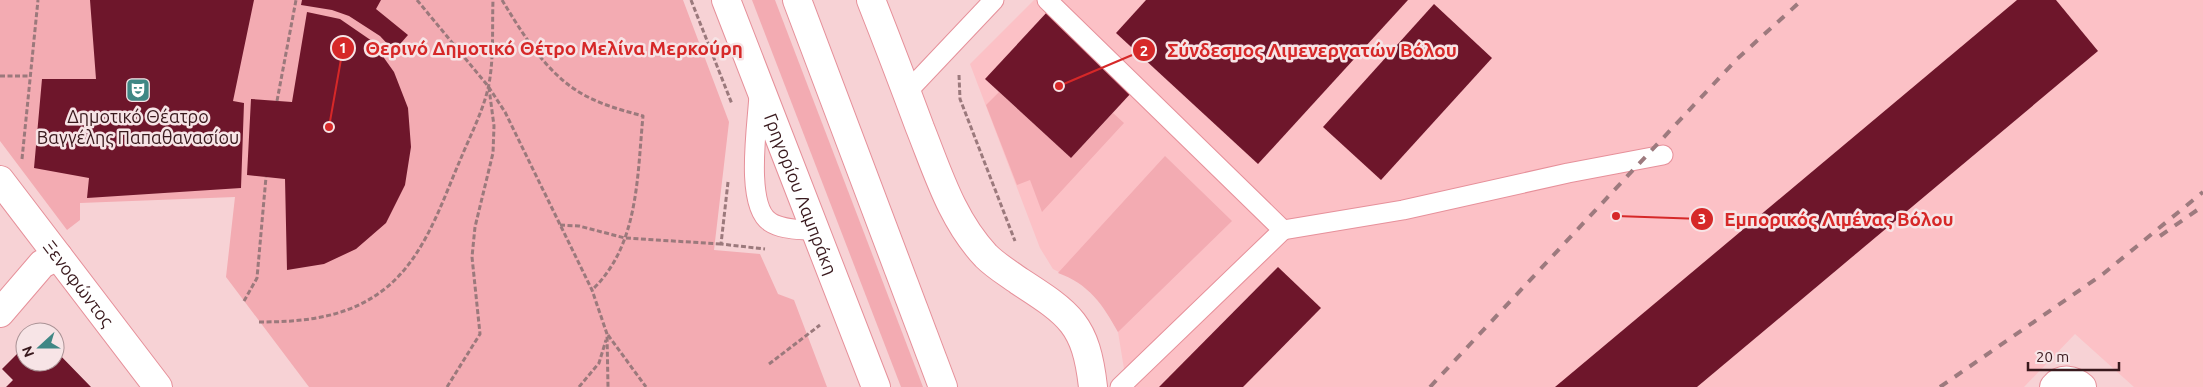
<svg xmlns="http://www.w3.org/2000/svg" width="2203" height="387" viewBox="0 0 2203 387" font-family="Ubuntu,sans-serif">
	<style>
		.built { fill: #fcc1c6 }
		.green { fill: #f3abb2 }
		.building { fill: #6e162b }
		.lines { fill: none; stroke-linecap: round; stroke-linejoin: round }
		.service-casing { stroke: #e6909a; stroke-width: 21 }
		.minor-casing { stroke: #e6909a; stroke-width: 30 }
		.tertiary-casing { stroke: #e6909a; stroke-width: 30 }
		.secondary-casing { stroke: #e6909a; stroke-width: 30 }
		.path { stroke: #9b797c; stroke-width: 3; stroke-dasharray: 5 2.5; stroke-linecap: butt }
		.service { stroke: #fff; stroke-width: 19 }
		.minor { stroke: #fff; stroke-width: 28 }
		.tertiary { stroke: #fff; stroke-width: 28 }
		.secondary { stroke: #fff; stroke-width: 28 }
		.rail { stroke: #9d7a7e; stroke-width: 4; stroke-dasharray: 9 9; stroke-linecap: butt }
		.labels { text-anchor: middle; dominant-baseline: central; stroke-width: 5; stroke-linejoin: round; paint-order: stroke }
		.poi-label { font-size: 18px; fill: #39191d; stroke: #f7e4e6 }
		.street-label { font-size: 18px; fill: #39191d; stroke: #f7e4e6 }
		.leader { fill: none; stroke: #d62828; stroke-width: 2 }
		.callout-dot { fill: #d62828; stroke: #f7e4e6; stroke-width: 2 }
		.mark-label { font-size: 15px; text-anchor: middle; font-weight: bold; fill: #fff }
		.callout-label { font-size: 19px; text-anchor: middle; font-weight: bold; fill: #d62828; stroke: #f7e4e6; stroke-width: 5; stroke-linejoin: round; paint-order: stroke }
	</style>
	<rect width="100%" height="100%" fill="#f7d2d5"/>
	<polygon class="built" points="1034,0 2203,0 2203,387 2134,387 2075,334 2024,387 1127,387 1118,332 1102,303 1080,283 1053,269 1040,248 970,64"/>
	<g class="green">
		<polygon points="0,0 683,0 729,122 714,250 760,254 778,294 794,300 827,387 309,387 226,277 235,197 80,203 80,220 67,230 0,141"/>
		<polygon points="752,0 775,0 923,387 901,387"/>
		<polygon points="999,92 1071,158 1113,113 1124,123 1042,212 1030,180 1017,185 986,105"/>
		<path d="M 1165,156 L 1232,221 L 1118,332 C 1103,305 1089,284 1058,273 Z"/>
	</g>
	<g class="building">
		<polygon points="90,0 254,0 233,101 244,103 241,188 87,198 89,178 34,168 42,79 96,79"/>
		<polygon points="302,0 381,0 376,9 408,35 394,51 380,36 349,16 332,10 301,5"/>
		<polygon points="1146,0 1408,0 1258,164 1116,33"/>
		<polygon points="2017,0 2056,0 2098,51 1697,387 1555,387"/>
		<polygon points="1434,4 1492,58 1381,180 1323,127"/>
		<polygon points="1048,11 1132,92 1071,158 985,79"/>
		<polygon points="307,12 340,19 372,41 394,72 408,108 411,147 405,185 386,223 356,249 324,264 287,270 285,179 247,175 251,99 292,102"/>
		<polygon points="1278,267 1321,308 1243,387 1159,387"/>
		<polygon points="25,346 25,362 55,362 55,350 91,387 6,387 13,380 2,369"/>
	</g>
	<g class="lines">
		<g class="service-casing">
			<g id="service">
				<polyline points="1047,0 1283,230 1120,387"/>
				<polyline points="907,92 994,0"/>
				<path d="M 759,94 C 758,121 744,205 770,222 C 782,230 800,229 815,231"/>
				<polyline points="1283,230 1403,210 1568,173 1663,155"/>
			</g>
		</g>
		<g class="minor-casing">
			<g id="minor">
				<path id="s1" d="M 0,180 L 158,387"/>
				<polyline points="0,313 42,264 58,256"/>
				<path d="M 2054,387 C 2062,377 2074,380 2082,387"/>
			</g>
		</g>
		<g class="tertiary-casing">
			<path id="tertiary" d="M 871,0 C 888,43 904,85 920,128 C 938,173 952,220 986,256 C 996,266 1008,273 1019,281 C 1070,314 1086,324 1093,387"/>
		</g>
		<g class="secondary-casing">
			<g id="secondary">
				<path id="s2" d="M 726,0 L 876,387"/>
				<polyline points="797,0 943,387"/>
			</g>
		</g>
		<g class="path">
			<polyline points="417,0 488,86 505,112 592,290 607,334 608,387"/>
			<path d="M 502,0 C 524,36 549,78 588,97 C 605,106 625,111 643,116 C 637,177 639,245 592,290"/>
			<polyline points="691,0 732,104"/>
			<polyline points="959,75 960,99 1015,241"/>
			<polyline points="0,76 30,76"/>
			<polyline points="277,101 296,0"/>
			<polyline points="22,159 38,0"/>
			<polyline points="728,182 721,244 765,249"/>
			<polyline points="560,225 579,226 625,238 721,244"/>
			<polyline points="244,301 257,278 266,177"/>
			<path d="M 259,322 C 303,322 346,318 382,291 C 424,260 441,204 461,158 C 471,134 484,109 489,84 C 494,56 492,28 493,0"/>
			<polyline points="608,335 646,387"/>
			<polyline points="769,364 820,325"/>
			<polyline points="447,387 480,334 472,257 475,227 493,153 494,126 489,88"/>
			<polyline points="579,387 599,363 606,340"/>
		</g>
		<use href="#service" class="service"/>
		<use href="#minor" class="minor"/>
		<use href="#tertiary" class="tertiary"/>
		<use href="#secondary" class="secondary"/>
		<g class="rail">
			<polyline points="2160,236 2203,206"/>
			<polyline points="1430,387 1737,59 1802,0"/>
			<polyline points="1940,387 2103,274 2203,192"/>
		</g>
	</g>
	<defs>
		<g id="theatre-square" transform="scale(1.25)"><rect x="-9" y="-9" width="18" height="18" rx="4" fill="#3f8785" stroke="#f7e4e6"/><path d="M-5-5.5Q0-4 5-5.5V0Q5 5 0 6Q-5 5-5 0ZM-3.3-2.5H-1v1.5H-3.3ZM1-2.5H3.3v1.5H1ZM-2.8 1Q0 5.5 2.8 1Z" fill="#fff"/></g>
	</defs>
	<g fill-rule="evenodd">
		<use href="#theatre-square" x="138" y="90"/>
	</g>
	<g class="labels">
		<g class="poi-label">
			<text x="138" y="116">Δημοτικό Θέατρο<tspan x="138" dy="21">Βαγγέλης Παπαθανασίου</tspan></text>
		</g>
		<g class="street-label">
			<text stroke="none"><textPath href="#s2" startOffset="208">Γρηγορίου Λαμπράκη</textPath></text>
			<text stroke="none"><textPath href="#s1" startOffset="130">Ξενοφώντος</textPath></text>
		</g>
	</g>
	<path class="leader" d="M329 127L343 48M1059 86L1144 50M1616 216L1702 219"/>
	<g class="callout-dot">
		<circle cx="329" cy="127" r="5"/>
		<circle cx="1059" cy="86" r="5"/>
		<circle cx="1616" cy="216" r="5"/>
		<circle cx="343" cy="48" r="12"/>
		<circle cx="1144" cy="50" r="12"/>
		<circle cx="1702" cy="219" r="12"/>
	</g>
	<g class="mark-label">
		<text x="343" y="53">1</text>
		<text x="1144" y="56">2</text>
		<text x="1702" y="224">3</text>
	</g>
	<g class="callout-label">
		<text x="554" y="55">Θερινό Δημοτικό Θέτρο Μελίνα Μερκούρη</text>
		<text x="1312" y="57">Σύνδεσμος Λιμενεργατών Βόλου</text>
		<text x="1839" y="226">Εμπορικός Λιμένας Βόλου</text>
	</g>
	<g transform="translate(40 347) rotate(249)"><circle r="24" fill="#f7e4e6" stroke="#ab9396"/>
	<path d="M0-4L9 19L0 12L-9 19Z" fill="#3f8785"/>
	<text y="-8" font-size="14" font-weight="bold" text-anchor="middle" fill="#39191d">N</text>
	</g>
	<path d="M2028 362v8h91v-8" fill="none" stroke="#39191d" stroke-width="2.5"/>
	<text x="2036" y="362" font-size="15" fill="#39191d" stroke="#f7e4e6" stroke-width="4" paint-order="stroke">20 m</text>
</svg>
